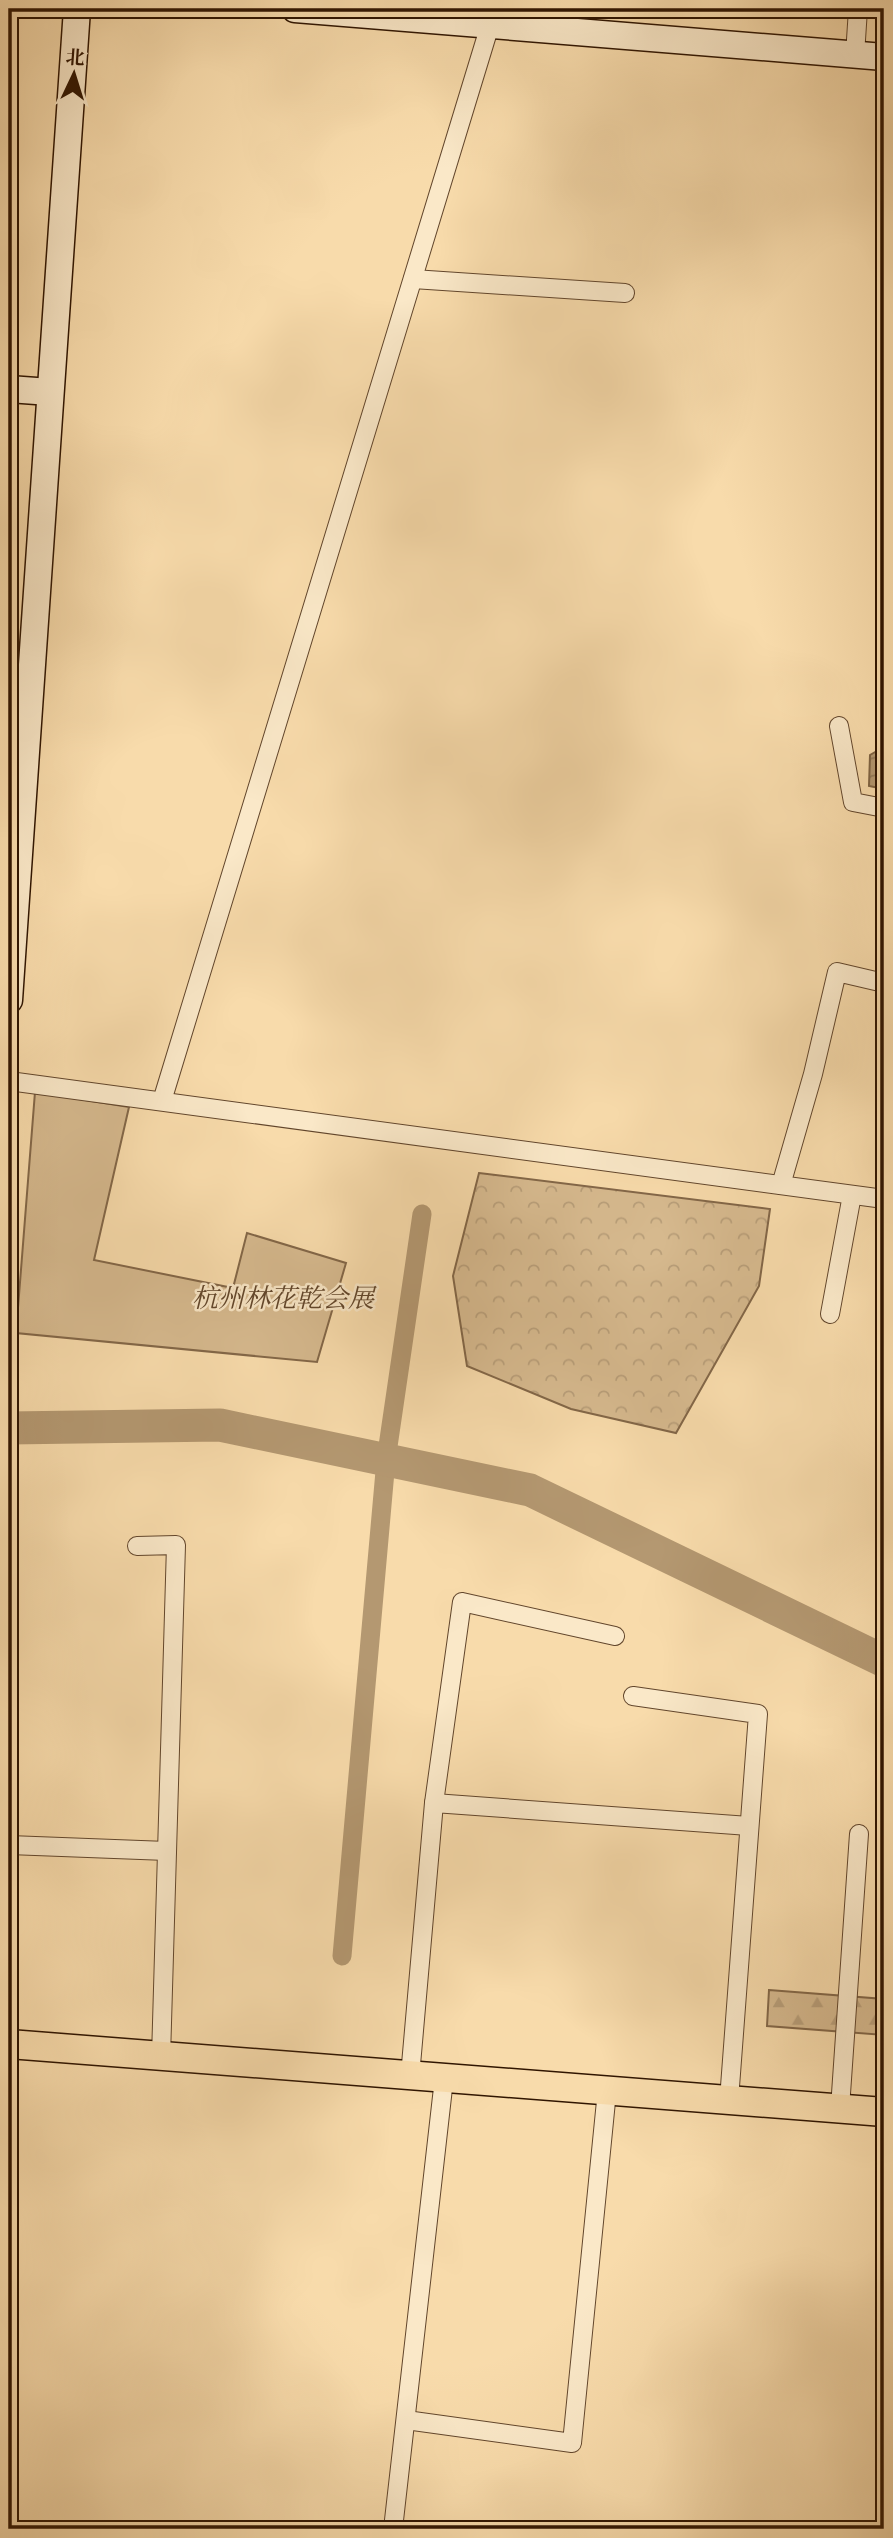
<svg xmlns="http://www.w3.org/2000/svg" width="893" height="2538" viewBox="0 0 893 2538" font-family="'EB Garamond','Noto Serif SC',serif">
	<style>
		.forest { fill: url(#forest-firs); stroke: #836748; stroke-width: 2 }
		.park { fill: url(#park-crowns); stroke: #836748; stroke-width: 2 }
		.garden { fill: #d6b98e; stroke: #836748; stroke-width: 2 }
		.water { fill: url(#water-waves); stroke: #7f6444; stroke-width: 2 }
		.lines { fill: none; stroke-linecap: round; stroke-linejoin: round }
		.canal { stroke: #b49871; stroke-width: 19 }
		.river { stroke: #b49871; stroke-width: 33 }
		.street-casing { stroke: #62462c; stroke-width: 20 }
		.secondary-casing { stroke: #301501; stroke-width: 29 }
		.primary-casing { stroke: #301501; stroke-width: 31 }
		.street { stroke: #fae8c8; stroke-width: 18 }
		.secondary { stroke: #fae8c8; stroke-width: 26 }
		.primary { stroke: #f8dbab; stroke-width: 28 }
		.labels { text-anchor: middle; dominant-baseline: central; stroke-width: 5; stroke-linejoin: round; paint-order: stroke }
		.park-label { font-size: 26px; font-style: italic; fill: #62462b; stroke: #fae8c8 }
	</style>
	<defs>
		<pattern id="forest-firs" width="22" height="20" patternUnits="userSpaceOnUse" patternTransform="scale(1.75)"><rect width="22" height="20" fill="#d6b98e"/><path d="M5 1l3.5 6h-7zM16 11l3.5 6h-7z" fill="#b89e79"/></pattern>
		<pattern id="park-crowns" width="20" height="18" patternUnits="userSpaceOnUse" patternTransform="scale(1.75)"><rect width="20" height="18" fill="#d6b98e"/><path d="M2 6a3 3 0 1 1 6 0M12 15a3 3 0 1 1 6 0" fill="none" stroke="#b89e79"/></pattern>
		<pattern id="water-waves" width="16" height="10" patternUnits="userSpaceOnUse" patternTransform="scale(1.75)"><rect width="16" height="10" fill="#b49871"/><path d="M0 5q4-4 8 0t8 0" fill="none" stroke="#937b5a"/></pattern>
	</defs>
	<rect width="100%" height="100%" fill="#f8dbab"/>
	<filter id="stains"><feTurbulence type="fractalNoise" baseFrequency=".00286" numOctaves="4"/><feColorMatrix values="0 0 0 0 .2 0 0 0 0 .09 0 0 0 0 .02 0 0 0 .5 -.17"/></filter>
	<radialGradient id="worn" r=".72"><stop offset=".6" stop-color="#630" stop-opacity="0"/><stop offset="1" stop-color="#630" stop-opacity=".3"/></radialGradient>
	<polygon class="forest" points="769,1990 884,1999 884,2035 767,2026"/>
	<polygon class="park" points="479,1173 770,1209 759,1286 676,1433 571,1409 467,1366 453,1276"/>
	<polygon class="garden" points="35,1092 129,1107 94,1260 233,1288 247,1233 346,1263 317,1362 16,1333"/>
	<polygon class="water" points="884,747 884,789 869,786 870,755"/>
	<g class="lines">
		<polyline class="canal" points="342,1956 386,1460 422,1214"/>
		<polyline class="river" points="9,1428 220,1425 530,1490 884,1661"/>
		<g class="street-casing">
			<g id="street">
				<polyline points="855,55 858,9"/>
				<polyline points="413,279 625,293"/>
				<polyline points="839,726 853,802 884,808"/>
				<polyline points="9,1081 884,1199"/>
				<polyline points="162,1101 490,25"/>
				<polyline points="781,1185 813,1074 837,972 884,983"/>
				<polyline points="830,1314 852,1195"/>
				<polyline points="137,1546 176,1545 161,2057"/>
				<polyline points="633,1696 758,1714 729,2100"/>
				<polyline points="434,1803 462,1602 615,1636"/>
				<polyline points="9,1845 167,1851"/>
				<polyline points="410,2076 434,1803 749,1826"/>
				<polyline points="840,2108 859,1834"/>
				<polyline points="406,2420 572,2443 607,2091"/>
				<polyline points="393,2529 444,2079"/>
			</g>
		</g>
		<g class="secondary-casing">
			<g id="secondary">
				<polyline points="295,9 884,57"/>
				<polyline points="9,389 50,392"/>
				<polyline points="9,1000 77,9"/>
			</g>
		</g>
		<g class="primary-casing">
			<polyline id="primary" points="9,2044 884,2112"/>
		</g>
		<use href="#street" class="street"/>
		<use href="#secondary" class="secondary"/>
		<use href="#primary" class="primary"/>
	</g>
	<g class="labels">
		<g class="park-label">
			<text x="283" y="1298">杭州林花乾会展</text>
		</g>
	</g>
	<rect width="893" height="2538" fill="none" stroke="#f8dbab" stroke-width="35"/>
	<rect x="10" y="10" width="872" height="2517" fill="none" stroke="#301501" stroke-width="3.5"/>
	<rect x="18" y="18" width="858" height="2503" fill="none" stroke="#301501" stroke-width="2"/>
	<g transform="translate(74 74) rotate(4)" stroke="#fae8c8" stroke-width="5" paint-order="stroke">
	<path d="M0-5L12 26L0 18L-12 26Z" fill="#301501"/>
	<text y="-10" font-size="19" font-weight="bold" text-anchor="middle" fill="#301501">北</text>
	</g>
	<rect width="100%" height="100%" filter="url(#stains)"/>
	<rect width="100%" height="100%" fill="url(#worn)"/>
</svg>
